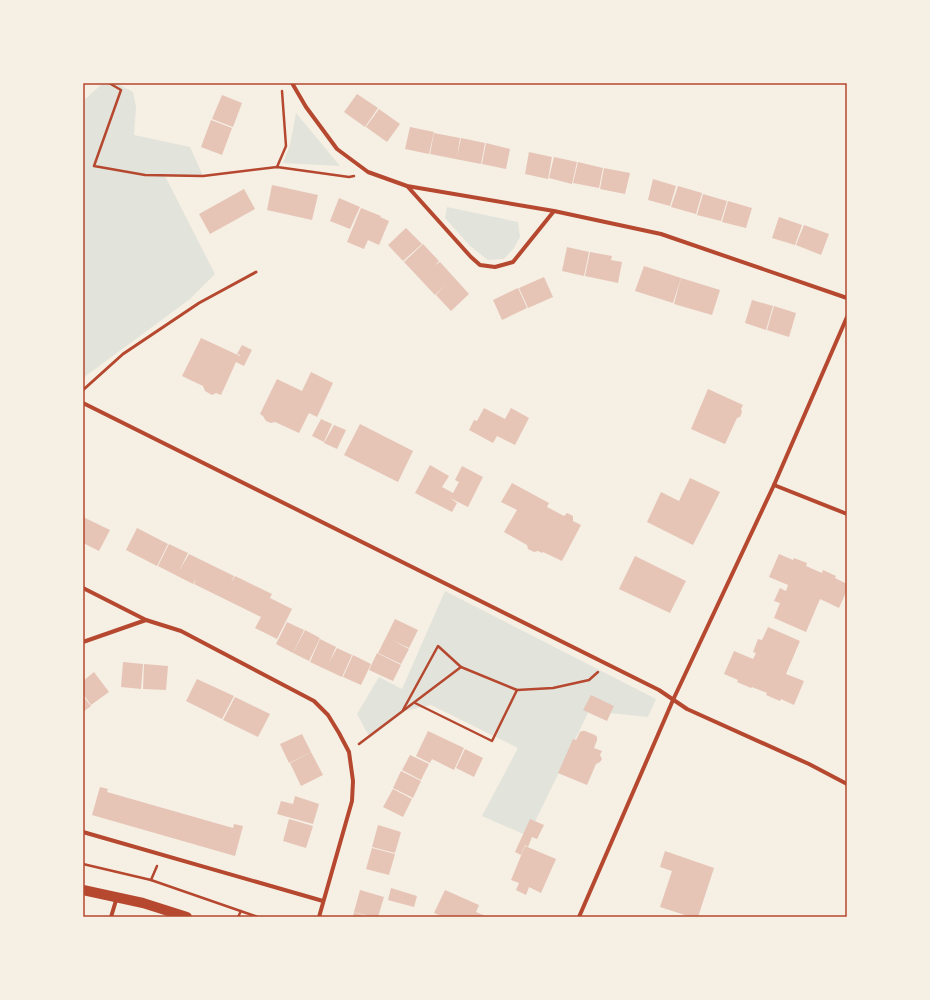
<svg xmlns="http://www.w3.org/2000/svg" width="930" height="1000" viewBox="0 0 930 1000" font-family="'Alegreya Sans',sans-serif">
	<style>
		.green { fill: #e2e4dc }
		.building { fill: #e6c5b7 }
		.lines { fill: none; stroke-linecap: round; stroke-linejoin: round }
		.path { stroke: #b5482f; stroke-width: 2.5 }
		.service { stroke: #b5482f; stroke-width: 3 }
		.minor { stroke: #b5482f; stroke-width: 4 }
		.primary { stroke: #b5482f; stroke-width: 10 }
		.neatline { fill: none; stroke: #b5482f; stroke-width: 1.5 }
	</style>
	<rect width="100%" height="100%" fill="#f6efe4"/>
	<g class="green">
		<polygon points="103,83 116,83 133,92 136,107 134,135 190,147 203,176 165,176 215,274 190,299 83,378 83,101"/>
		<polygon points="296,113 340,166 283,163 290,145"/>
		<polygon points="447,207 518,222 520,237 514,248 504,259 488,260 470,246 445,218"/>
		<polygon points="445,591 656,699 648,717 589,711 528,836 482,816 518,748 431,705 405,711 370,738 357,714 379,677 402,689"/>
	</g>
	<g class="building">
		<polygon points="357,94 378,108 365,127 344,112"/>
		<polygon points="222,95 242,103 233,127 212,119"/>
		<polygon points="379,109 400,124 387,142 366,127"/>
		<polygon points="211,120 232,128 222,155 201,147"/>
		<polygon points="410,127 434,132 429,154 405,149"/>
		<polygon points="434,133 460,138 457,157 461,138 485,143 481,164 430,154"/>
		<polygon points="486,143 510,149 506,169 482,164"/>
		<polygon points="529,152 552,157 548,179 525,174"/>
		<polygon points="554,157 577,162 572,184 549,178"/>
		<polygon points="578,162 603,168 599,188 573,183"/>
		<polygon points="604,168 630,173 625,194 600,189"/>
		<polygon points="653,179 676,186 670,206 648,200"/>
		<polygon points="272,185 318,195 312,220 267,210"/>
		<polygon points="678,186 702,193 696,214 671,207"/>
		<polygon points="244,189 255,209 210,234 199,214"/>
		<polygon points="703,194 727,201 721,221 697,215"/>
		<polygon points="339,198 360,207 350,229 330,221"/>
		<polygon points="728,201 752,208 746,228 722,222"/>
		<polygon points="361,208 381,216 380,217 389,221 379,245 368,240 364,249 347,242"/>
		<polygon points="779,217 802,225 795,245 772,238"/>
		<polygon points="804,225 829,234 821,255 796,245"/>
		<polygon points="406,228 422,244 403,261 388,245"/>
		<polygon points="423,244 439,261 435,265 440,262 469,294 451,311 436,295 445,285 435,295 404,262"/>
		<polygon points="567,247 589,252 584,276 562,271"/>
		<polygon points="590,252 612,256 611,260 622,262 618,283 585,276"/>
		<polygon points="644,266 681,278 673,303 635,291"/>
		<polygon points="544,277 553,297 528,308 519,288"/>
		<polygon points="681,278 720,290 712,315 674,304"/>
		<polygon points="518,288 527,308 502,320 493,300"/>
		<polygon points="752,300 773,306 766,330 745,323"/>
		<polygon points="774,306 796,313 789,337 767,330"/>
		<polygon points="201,338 240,356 240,355 237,354 242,345 252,350 244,366 236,362 221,395 216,393 212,395 205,391 203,386 182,376"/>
		<polygon points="311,372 333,383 317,417 309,413 299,433 275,422 271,423 266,421 263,416 260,414 277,379 302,391"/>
		<polygon points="708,389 743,405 741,409 742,412 740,417 737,418 725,444 691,429"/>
		<polygon points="484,408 505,419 511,408 529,418 515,445 497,436 493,443 469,430 474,420 477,421"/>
		<polygon points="321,419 332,424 324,442 312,436"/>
		<polygon points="360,424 413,451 398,482 344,455"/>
		<polygon points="334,425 346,430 337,449 324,443"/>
		<polygon points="430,465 449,476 442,487 453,493 459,482 455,480 462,466 483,477 468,507 450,498 457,503 452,512 415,493"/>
		<polygon points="690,478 720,492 693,545 647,522 661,492 679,501"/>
		<polygon points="512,483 549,503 547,507 564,516 567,513 573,516 573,521 581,525 562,561 543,552 542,553 538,551 534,552 528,549 527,545 504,532 517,510 501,502"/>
		<polygon points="83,517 110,530 99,551 83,543"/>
		<polygon points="137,528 168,544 157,566 126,550"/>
		<polygon points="169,544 188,553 179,571 189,554 234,576 231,583 235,576 272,594 270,598 292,609 277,639 255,628 261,617 194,584 196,579 193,584 158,566"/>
		<polygon points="779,554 793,560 794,558 807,563 806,566 822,573 823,570 836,576 835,578 847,584 847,590 839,608 820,599 806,632 774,618 780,603 774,601 780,588 786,591 788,585 769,577"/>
		<polygon points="635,556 686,581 670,613 619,589"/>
		<polygon points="395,619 418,630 409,648 392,640 409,649 401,664 378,653"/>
		<polygon points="287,622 304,630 293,653 276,644"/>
		<polygon points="768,627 800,641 786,674 804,681 794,705 781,699 780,701 766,695 767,693 752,687 751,688 737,682 738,680 724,674 734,651 753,659 756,653 753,652 758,639 762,640"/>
		<polygon points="305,630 320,638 309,661 293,653"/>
		<polygon points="320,639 336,647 329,663 337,648 352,655 342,677 310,662"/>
		<polygon points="377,653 401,665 393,681 369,670"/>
		<polygon points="353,655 371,664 361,685 343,677"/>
		<polygon points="123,662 143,664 141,689 121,687"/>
		<polygon points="144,664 168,666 166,690 143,689"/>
		<polygon points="94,672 109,692 91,705 83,694 83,681"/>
		<polygon points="197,679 234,696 222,719 186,701"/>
		<polygon points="591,695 614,706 607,721 583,710"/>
		<polygon points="83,696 91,706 83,712"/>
		<polygon points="235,697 270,714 258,737 223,720"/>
		<polygon points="428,731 464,748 454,770 432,759 430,763 416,756"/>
		<polygon points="582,731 585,731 595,735 597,737 597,740 594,748 602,751 600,755 602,759 600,762 596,764 587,785 558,773 573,739 576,740 580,732"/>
		<polygon points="302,734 311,752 289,763 280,744"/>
		<polygon points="465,749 483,758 474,777 456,768"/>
		<polygon points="311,752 323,775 301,786 290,763"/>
		<polygon points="410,755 429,764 421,780 402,770"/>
		<polygon points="401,771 421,781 413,798 393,788"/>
		<polygon points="100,787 108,789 107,792 233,828 234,824 243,826 235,856 92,815"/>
		<polygon points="393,789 412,799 403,817 383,807"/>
		<polygon points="295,796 319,804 313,824 277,814 281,801 293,804"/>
		<polygon points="289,819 313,826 306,848 283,841"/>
		<polygon points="530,819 544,825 537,839 532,837 528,847 525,845 521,855 515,852"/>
		<polygon points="378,825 401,832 395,853 372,847"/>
		<polygon points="525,846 556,859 541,893 529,887 526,895 516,890 519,883 511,880"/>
		<polygon points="372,848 395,854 389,875 366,869"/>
		<polygon points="665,851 714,868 698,917 691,917 660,907 672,871 660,867"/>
		<polygon points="391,888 417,896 414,907 388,900"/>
		<polygon points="360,890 384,897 378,917 373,917 354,912"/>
		<polygon points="445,890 479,905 476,912 488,917 443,917 434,913"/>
		<polygon points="354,912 369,917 353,917"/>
	</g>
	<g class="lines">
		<g class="path">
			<polyline points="109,83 121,90 94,166 145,175 203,176 277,167 349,177 354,176"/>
			<polyline points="277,167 286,146 282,91"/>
			<polyline points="415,703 492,741 517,690"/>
			<polyline points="403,710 438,646 461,667"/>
			<polyline points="359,744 461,667 517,690 553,688 589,680 598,672"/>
			<polyline points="83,864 151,880 258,917"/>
			<polyline points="151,880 157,866"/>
			<polyline points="238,917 241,911"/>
		</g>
		<polyline class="service" points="83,390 123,354 199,303 256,272"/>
		<g class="minor">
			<polyline points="292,83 306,107 337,149 368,172 407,186 554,211 661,234 847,298"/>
			<polyline points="408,187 471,257 480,265 495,267 513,262 554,211"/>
			<polyline points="83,403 659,690 687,709 809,764 847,784"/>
			<polyline points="774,485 847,514"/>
			<polyline points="83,588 146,620 181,631 314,701 328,715 339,733 349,752 353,781 352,801 319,917"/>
			<polyline points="83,642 146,620"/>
			<polyline points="83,832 323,901"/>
			<polyline points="111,917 117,897"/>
			<polyline points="579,917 673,700 774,485 847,317"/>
		</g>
		<polyline class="primary" points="83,890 143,903 187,917"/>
	</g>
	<rect width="930" height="1000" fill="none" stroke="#f6efe4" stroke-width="168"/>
	<rect x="84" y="84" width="762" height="832" class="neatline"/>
</svg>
